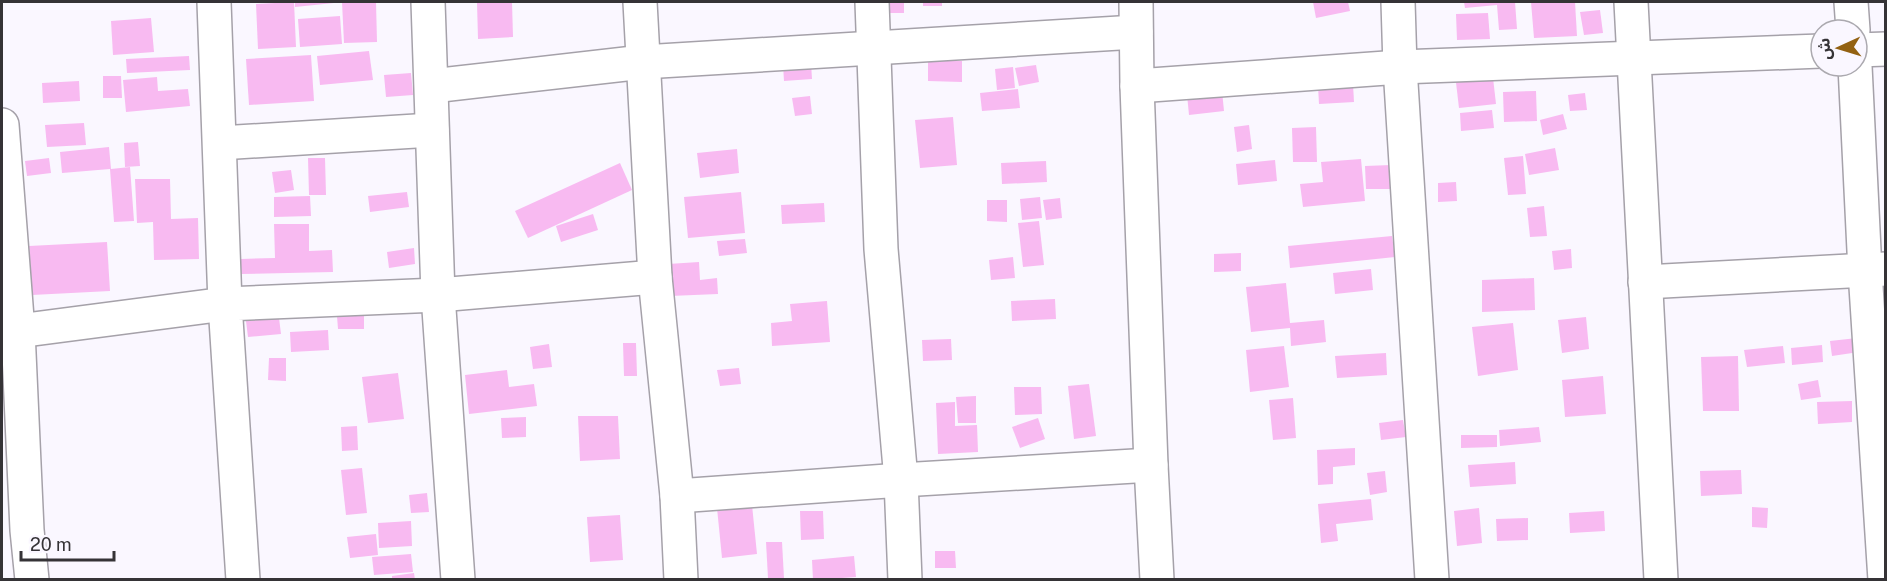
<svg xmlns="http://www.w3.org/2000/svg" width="1887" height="581" viewBox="0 0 1887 581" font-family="'Public Sans','Noto Sans Arabic',sans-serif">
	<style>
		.building { fill: #f8baf1 }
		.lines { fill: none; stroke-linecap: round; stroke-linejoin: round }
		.street-casing { stroke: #a5a1a9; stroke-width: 36 }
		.street { stroke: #fff; stroke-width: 33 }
	</style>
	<rect width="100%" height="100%" fill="#faf7ff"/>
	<g class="building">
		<polygon points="294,2 296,47 258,49 256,4"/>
		<polygon points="295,2 334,2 334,3 295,7"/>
		<polygon points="342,2 376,2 377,42 344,43"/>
		<polygon points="477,2 512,2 513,37 478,39"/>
		<rect x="887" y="2" width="17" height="11"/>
		<rect x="923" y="2" width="19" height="4"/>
		<polygon points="1313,2 1348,2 1350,11 1316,18"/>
		<polygon points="1464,2 1515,2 1517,29 1499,30 1497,5 1465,8"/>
		<polygon points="1531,2 1575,2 1577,36 1534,38"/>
		<polygon points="1600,10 1603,33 1584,35 1580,12"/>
		<polygon points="1488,13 1490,39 1457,40 1456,14"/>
		<polygon points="340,16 342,44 300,47 298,19"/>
		<polygon points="151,18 154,52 113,55 111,21"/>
		<polygon points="369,51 373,80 320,85 317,56"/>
		<polygon points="311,55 314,101 249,105 246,59"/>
		<polygon points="189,56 190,70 127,73 126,59"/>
		<polygon points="928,61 962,61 962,82 928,81"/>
		<polygon points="811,62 812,79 784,81 783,64"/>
		<polygon points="1036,65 1039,82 1019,86 1015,68"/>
		<polygon points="1013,67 1015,88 997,90 995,69"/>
		<polygon points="1492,69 1496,104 1459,108 1455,74"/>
		<polygon points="411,73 413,95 386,97 384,75"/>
		<polygon points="103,76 121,76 122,98 103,98"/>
		<polygon points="157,77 158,91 188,89 190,106 126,112 123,80"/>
		<polygon points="79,81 80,101 43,103 42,83"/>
		<polygon points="1221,81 1224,111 1189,115 1186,84"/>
		<polygon points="1353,84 1354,102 1319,104 1318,86"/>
		<polygon points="1018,89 1020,108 982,111 980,93"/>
		<polygon points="1536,91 1537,121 1504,122 1503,92"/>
		<polygon points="1585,93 1587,110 1570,111 1568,95"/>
		<polygon points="810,96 812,114 795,116 792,98"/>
		<polygon points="1492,110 1494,128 1461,131 1460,113"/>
		<polygon points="1563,114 1567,129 1543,135 1540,120"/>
		<polygon points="953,117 957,165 920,168 915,120"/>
		<polygon points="84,123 86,145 47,147 45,125"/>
		<polygon points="1249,125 1252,149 1237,152 1234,127"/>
		<polygon points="1316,127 1317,162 1293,162 1292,128"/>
		<polygon points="138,142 140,166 125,167 124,143"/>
		<polygon points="109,147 111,169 130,167 134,221 114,222 110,169 62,173 60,152"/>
		<polygon points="1555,148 1559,170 1529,175 1525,154"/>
		<polygon points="737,149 739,173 700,178 697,153"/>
		<polygon points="1523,156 1526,194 1508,195 1504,158"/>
		<polygon points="49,158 51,173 27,176 25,161"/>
		<polygon points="308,158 325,158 326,195 309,195"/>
		<polygon points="1361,159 1365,201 1303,207 1300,184 1323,182 1321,162"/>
		<polygon points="1275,160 1277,181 1238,185 1236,164"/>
		<polygon points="1046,161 1047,182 1002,184 1001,163"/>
		<polygon points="620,163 632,190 528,238 515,211"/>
		<polygon points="1391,165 1391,189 1366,189 1365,166"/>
		<polygon points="291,170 294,190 275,193 272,172"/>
		<polygon points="135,179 170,179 171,219 198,218 199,259 154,260 153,222 137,223"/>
		<polygon points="1456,182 1457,201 1438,202 1438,183"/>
		<polygon points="407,192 409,207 370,212 368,196"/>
		<polygon points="741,192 745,233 688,238 684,197"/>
		<polygon points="310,196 311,216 274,217 274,197"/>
		<polygon points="1040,197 1042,218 1022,220 1020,199"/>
		<polygon points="1060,198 1062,218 1046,220 1043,200"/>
		<polygon points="987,200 1007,200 1007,222 987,221"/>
		<polygon points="824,203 825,222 782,224 781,205"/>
		<polygon points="1544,206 1547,236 1530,237 1527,208"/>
		<polygon points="593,214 598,230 561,242 556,226"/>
		<polygon points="1039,221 1044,265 1023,267 1018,223"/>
		<polygon points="274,224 309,224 309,251 332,250 333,272 241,274 241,259 275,258"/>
		<polygon points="1392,236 1395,257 1290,268 1288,246"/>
		<polygon points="745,239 747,253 719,256 717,241"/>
		<polygon points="107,242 110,291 32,295 29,246"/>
		<polygon points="414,248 415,264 389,268 387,252"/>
		<polygon points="1571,249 1572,268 1554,270 1552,251"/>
		<polygon points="1241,253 1241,271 1214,272 1214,254"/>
		<polygon points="1013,257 1015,278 991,280 989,260"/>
		<polygon points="699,262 700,280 717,278 718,294 670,296 668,264"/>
		<polygon points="1371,269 1373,290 1335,294 1333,273"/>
		<polygon points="1534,278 1535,310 1482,312 1482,280"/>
		<polygon points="1286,283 1290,323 1324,320 1326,342 1291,346 1290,328 1251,332 1246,287"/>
		<polygon points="1055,299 1056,319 1012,321 1011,301"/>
		<polygon points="827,301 830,342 772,346 771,323 792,321 790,304"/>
		<polygon points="337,316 364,316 364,329 338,329"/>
		<polygon points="1586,317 1589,349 1562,353 1558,320"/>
		<polygon points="279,318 281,334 248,337 246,321"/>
		<polygon points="1513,323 1518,370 1478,376 1472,327"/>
		<polygon points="328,330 329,350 291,352 290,332"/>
		<polygon points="1857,338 1859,352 1832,356 1830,341"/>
		<polygon points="951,339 952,360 923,361 922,340"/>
		<polygon points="623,343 636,343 637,376 624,376"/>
		<polygon points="549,344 552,367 533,369 530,347"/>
		<polygon points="1822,345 1823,362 1792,365 1791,348"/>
		<polygon points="1284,346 1289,387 1250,392 1246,350"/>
		<polygon points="1783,346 1785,363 1747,367 1744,350"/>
		<polygon points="1386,353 1387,375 1337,378 1335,356"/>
		<polygon points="1738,356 1739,411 1703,411 1701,357"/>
		<polygon points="269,358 286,358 286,381 268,380"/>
		<polygon points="739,368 741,384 720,386 717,370"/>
		<polygon points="507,370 509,387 534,384 537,406 469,414 465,375"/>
		<polygon points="398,373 404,419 368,423 362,377"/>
		<polygon points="1603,376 1606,414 1565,417 1562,380"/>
		<polygon points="1818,380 1821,397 1801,400 1798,384"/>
		<polygon points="1089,384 1096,436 1074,439 1068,386"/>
		<polygon points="1014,387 1041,387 1042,414 1015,415"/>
		<polygon points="976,396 976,423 958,423 956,397"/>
		<polygon points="1293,398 1296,438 1273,440 1269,400"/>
		<polygon points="1852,401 1852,422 1818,424 1817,402"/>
		<polygon points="955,402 955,426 977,425 978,452 938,454 936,403"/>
		<polygon points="578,416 618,416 620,459 580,461"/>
		<polygon points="526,417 526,437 502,438 501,418"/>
		<polygon points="1038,418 1045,439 1020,448 1012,427"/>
		<polygon points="1403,420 1406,437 1381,440 1379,423"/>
		<polygon points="357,426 358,450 342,451 341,427"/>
		<polygon points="1539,427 1541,442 1500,446 1499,430"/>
		<polygon points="1461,435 1497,435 1497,447 1461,448"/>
		<polygon points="1355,448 1355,465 1333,467 1333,484 1318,485 1317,450"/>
		<polygon points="1515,462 1516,484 1470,487 1468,465"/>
		<polygon points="362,468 367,513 346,515 341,470"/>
		<polygon points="1741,470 1742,494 1701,496 1700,471"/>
		<polygon points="1385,471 1387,492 1370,495 1367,473"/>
		<polygon points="427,493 429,512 411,513 409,495"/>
		<polygon points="1371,499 1373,520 1336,524 1338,541 1321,543 1318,504"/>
		<polygon points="752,505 757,554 722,558 717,508"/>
		<polygon points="1752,507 1768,508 1767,528 1752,527"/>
		<polygon points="1479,508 1482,543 1457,546 1454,511"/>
		<polygon points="800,511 823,511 824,539 801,540"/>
		<polygon points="1604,511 1605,531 1570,533 1569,513"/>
		<polygon points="620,515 623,560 590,562 587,517"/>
		<polygon points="1528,518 1528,540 1497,541 1496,519"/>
		<polygon points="411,521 412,546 379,548 378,523"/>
		<polygon points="376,534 378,555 350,558 347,537"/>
		<polygon points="766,542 782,542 784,578 768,578"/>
		<polygon points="935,551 955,551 956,568 935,568"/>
		<polygon points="411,554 413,572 374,575 372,557"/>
		<polygon points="854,556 856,577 813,580 812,560"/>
		<polygon points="414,573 415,580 392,580 392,576"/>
	</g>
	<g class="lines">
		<g class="street-casing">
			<g id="street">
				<polyline points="428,2 438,295 458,580"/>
				<polyline points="640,2 655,277 677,496 681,580"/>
				<polyline points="872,2 881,249 901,480 905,580"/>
				<polyline points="1136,2 1137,86 1151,465 1157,580"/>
				<polyline points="1398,2 1400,67 1432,580"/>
				<polyline points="1631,2 1661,580"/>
				<polyline points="1851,2 1853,30"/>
				<polyline points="1857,50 1886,49"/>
				<polyline points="1855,66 1865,271 1885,580"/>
				<polyline points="432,86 643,62 1136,32"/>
				<polyline points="1137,86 1400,67 1821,51"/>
				<polyline points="2,125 18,331 27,530 32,580"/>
				<polyline points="220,143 432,130"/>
				<polyline points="1645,282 1886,269"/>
				<polyline points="18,331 225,304 214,2"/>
				<polyline points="677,496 901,480 1151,465"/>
				<polyline points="243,580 225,304 438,295 655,277"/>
			</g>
		</g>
		<use href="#street" class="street"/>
	</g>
	<rect width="1887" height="581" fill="none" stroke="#353336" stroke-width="6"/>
	<g transform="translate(1839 48) rotate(266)"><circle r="28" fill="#faf7ff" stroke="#aba9af" stroke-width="1.5"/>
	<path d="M0-4.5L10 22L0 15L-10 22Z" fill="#936112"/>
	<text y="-9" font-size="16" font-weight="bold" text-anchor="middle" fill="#353336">ش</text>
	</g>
	<path d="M21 551v9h93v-9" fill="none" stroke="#353336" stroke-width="3"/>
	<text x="30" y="551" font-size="18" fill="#353336" stroke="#faf7ff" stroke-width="4.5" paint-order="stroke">20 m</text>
</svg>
